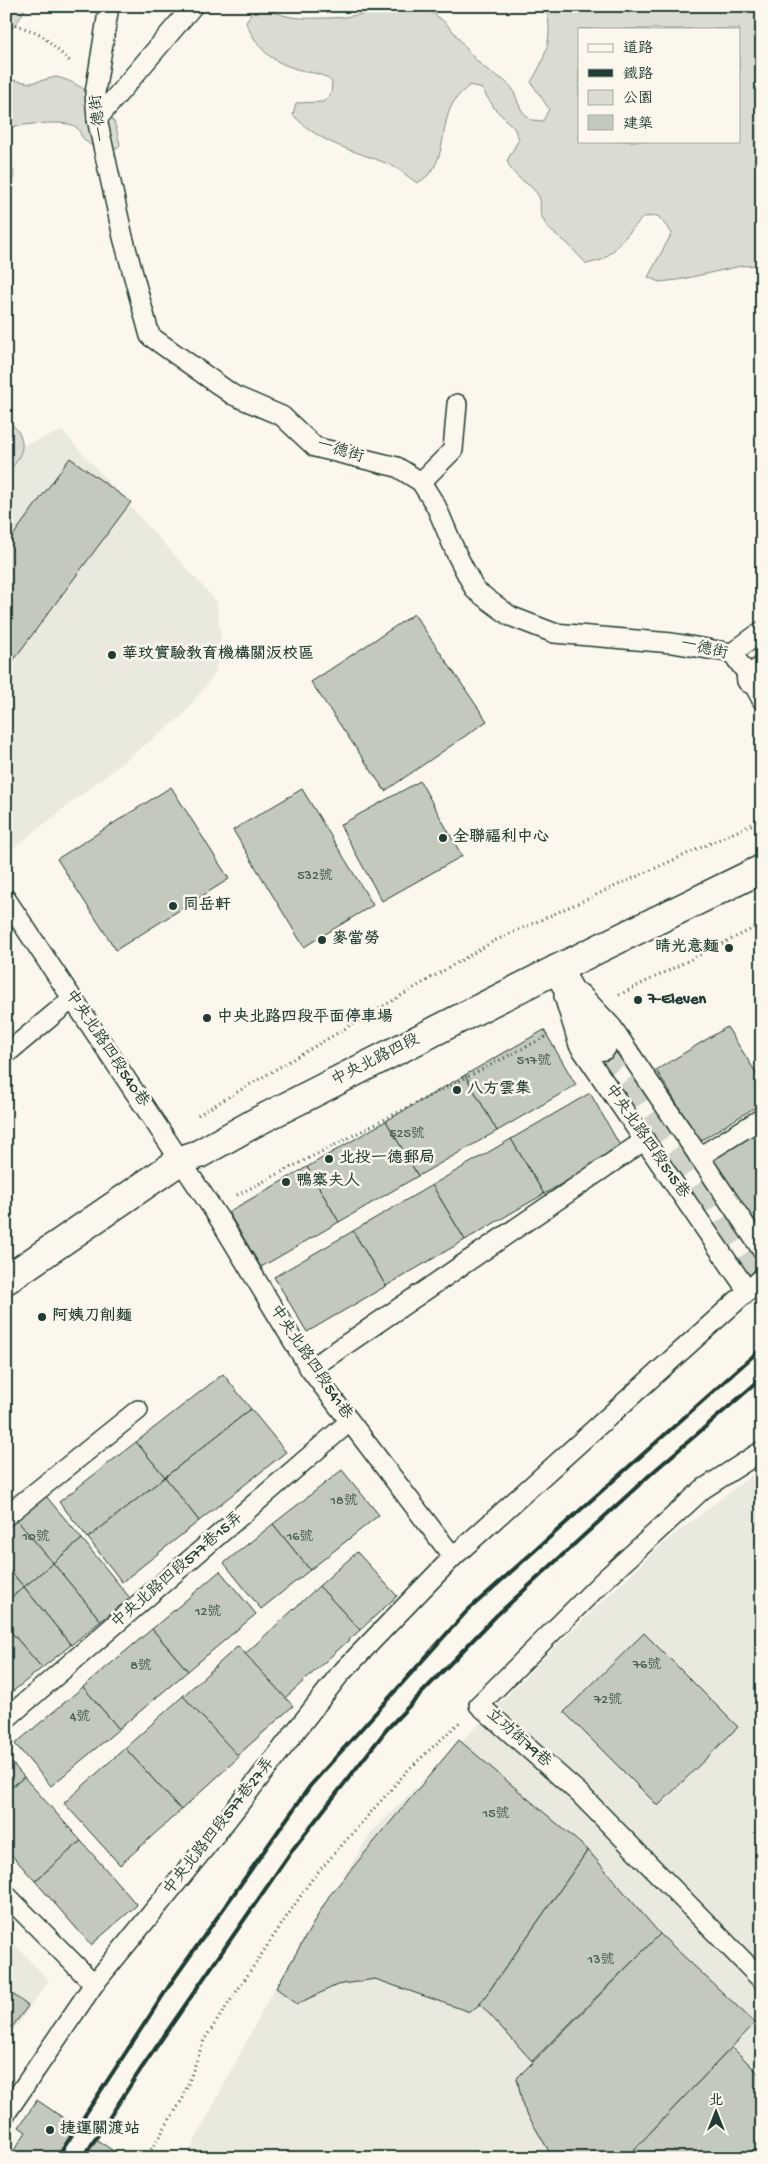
<svg xmlns="http://www.w3.org/2000/svg" width="768" height="2164" viewBox="0 0 768 2164" font-family="'Gochi Hand','LXGW WenKai TC',sans-serif">
	<style>
		.built { fill: #eae9de }
		.green { fill: #dbdcd1; stroke: #7d8c82; fill-rule: evenodd }
		.building { fill: #c4c9be; stroke: #1f3d34 }
		.lines { fill: none; stroke-linecap: round; stroke-linejoin: round }
		.minor-tunnel { stroke: #cfd2c7; stroke-width: 28; stroke-dasharray: 28 14; stroke-linecap: butt }
		.service-casing { stroke: #1f3d34; stroke-width: 22 }
		.pedestrian-casing { stroke: #1f3d34; stroke-width: 31 }
		.minor-casing { stroke: #1f3d34; stroke-width: 31 }
		.tertiary-casing { stroke: #1f3d34; stroke-width: 31 }
		.path { stroke: #1f3d34; stroke-width: 3; stroke-dasharray: 1 4; stroke-linecap: butt }
		.service { stroke: #fbf7ec; stroke-width: 19 }
		.pedestrian { stroke: #fbf7ec; stroke-width: 28 }
		.minor { stroke: #fbf7ec; stroke-width: 28 }
		.tertiary { stroke: #fbf7ec; stroke-width: 28 }
		.rail { stroke: #1f3d34; stroke-width: 4 }
		.poi-dot { fill: #1f3d34; stroke: #fbf7ec; stroke-width: 2 }
		.labels { text-anchor: middle; dominant-baseline: central; stroke-width: 5; stroke-linejoin: round; paint-order: stroke }
		.number-label { font-size: 14px; fill: #486056 }
		.street-label { font-size: 16px; fill: #1f3d34; stroke: #fbf7ec }
		.poi-label { font-size: 16px; font-weight: bold; fill: #1f3d34; stroke: #fbf7ec; text-anchor: start }
	</style>
	<rect width="100%" height="100%" fill="#fbf7ec"/>
	<filter id="ink" filterUnits="userSpaceOnUse"><feTurbulence type="fractalNoise" baseFrequency=".02" numOctaves="2"/><feDisplacementMap in="SourceGraphic" scale="10" xChannelSelector="R" yChannelSelector="G"/><feConvolveMatrix kernelMatrix="1 2 1 2 8 2 1 2 1" color-interpolation-filters="sRGB"/></filter>
	<g filter="url(#ink)">
		<g class="built">
			<polygon points="62,431 217,602 221,636 215,674 182,716 6,854 6,474 18,459 22,446"/>
			<polygon points="762,1467 762,2158 186,2158 272,1992 371,1833 548,1654 661,1545"/>
			<polygon points="6,1935 49,1981 6,2041"/>
		</g>
		<g class="green">
			<polygon points="6,6 24,6 25,9 17,23 6,35"/>
			<path d="M 544,6 L 762,6 L 762,265 L 741,266 L 678,280 L 659,282 L 648,277 L 672,233 L 658,216 L 643,217 L 613,251 L 602,260 L 587,264 C 580,258 575,251 568,244 C 558,235 548,232 542,217 C 538,210 543,203 538,195 C 528,180 516,182 507,161 L 519,139 L 514,128 L 495,109 L 482,89 L 470,85 C 464,90 457,96 453,103 C 438,129 449,167 417,183 C 407,176 398,168 388,164 C 351,149 322,145 293,115 L 296,103 L 323,102 L 331,94 L 332,82 C 322,73 317,74 304,71 C 272,63 259,51 246,23 L 251,13 C 270,6 274,14 291,17 C 303,19 316,18 329,18 C 357,18 383,7 411,8 C 447,9 457,42 479,63 C 489,73 503,77 512,88 C 516,95 517,102 521,109 C 523,113 528,117 531,120 L 543,121 L 549,109 L 531,82 C 545,60 556,32 544,6 ZM 579,29 L 739,29 L 739,141 L 579,141 Z"/>
			<path d="M 56,77 C 79,82 103,100 114,122 C 117,129 118,137 120,145 L 112,153 C 99,151 91,147 82,137 C 80,134 79,129 76,127 C 67,119 18,125 6,128 L 6,79 L 31,83 Z"/>
			<polygon points="6,163 14,171 13,184 6,195"/>
			<path d="M 6,417 C 10,422 16,428 19,433 C 28,448 16,464 6,474 Z"/>
		</g>
		<g class="building">
			<polygon points="70,458 131,502 6,670 6,545"/>
			<polygon points="414,614 487,721 385,791 311,682"/>
			<polygon points="420,781 462,856 382,901 340,825"/>
			<polygon points="171,787 229,879 116,950 57,859"/>
			<polygon points="302,789 373,905 304,947 233,830"/>
			<polygon points="727,1027 762,1082 762,1103 700,1141 656,1070"/>
			<polygon points="544,1030 576,1085 497,1131 465,1075"/>
			<polygon points="465,1075 497,1131 418,1176 386,1121"/>
			<polygon points="590,1093 622,1149 544,1194 511,1139"/>
			<polygon points="386,1121 418,1176 339,1222 307,1167"/>
			<polygon points="762,1124 762,1233 756,1236 708,1156"/>
			<polygon points="511,1139 544,1194 465,1240 432,1185"/>
			<polygon points="307,1167 339,1222 261,1267 228,1212"/>
			<polygon points="432,1185 465,1240 386,1286 353,1231"/>
			<polygon points="353,1231 386,1286 307,1332 274,1277"/>
			<polygon points="223,1374 251,1409 165,1477 136,1442"/>
			<polygon points="251,1409 286,1452 199,1521 165,1477"/>
			<polygon points="136,1442 165,1477 88,1538 59,1502"/>
			<polygon points="342,1470 379,1515 310,1570 273,1524"/>
			<polygon points="165,1477 199,1521 122,1582 88,1538"/>
			<polygon points="45,1495 82,1539 53,1563 16,1519"/>
			<polygon points="16,1519 53,1563 24,1587 6,1566 6,1527"/>
			<polygon points="273,1524 310,1570 261,1609 224,1563"/>
			<polygon points="82,1539 130,1598 101,1621 53,1563"/>
			<polygon points="357,1552 397,1596 360,1630 319,1586"/>
			<polygon points="53,1563 101,1621 71,1645 24,1587"/>
			<polygon points="6,1566 24,1587 6,1602"/>
			<polygon points="220,1571 256,1614 188,1671 152,1629"/>
			<polygon points="319,1586 360,1630 285,1698 245,1654"/>
			<polygon points="24,1587 71,1645 42,1668 6,1626 6,1602"/>
			<polygon points="6,1626 42,1668 12,1692 6,1685"/>
			<polygon points="152,1629 188,1671 119,1729 83,1687"/>
			<polygon points="644,1633 738,1727 658,1806 564,1712"/>
			<polygon points="238,1646 293,1706 237,1756 183,1696"/>
			<polygon points="83,1687 119,1729 51,1786 15,1744"/>
			<polygon points="183,1696 239,1757 181,1810 125,1748"/>
			<polygon points="459,1740 588,1850 480,2004 470,2012 375,1979 337,1985 297,2004 276,1988 329,1896"/>
			<polygon points="125,1748 181,1810 120,1865 64,1803"/>
			<polygon points="6,1756 24,1777 6,1792"/>
			<polygon points="24,1777 81,1841 35,1881 6,1849 6,1792"/>
			<polygon points="81,1841 137,1905 91,1945 35,1881"/>
			<polygon points="588,1850 660,1934 532,2061 480,2004"/>
			<polygon points="660,1934 755,2023 626,2158 553,2158 523,2107 517,2078"/>
			<polygon points="6,1989 28,2006 6,2035"/>
			<polygon points="732,2047 762,2077 762,2158 626,2158"/>
			<polygon points="37,2100 78,2128 58,2158 9,2158 26,2132 19,2127"/>
			<polygon points="94,2138 124,2158 82,2158"/>
		</g>
		<g class="lines">
			<polyline class="minor-tunnel" points="602,1046 762,1288"/>
			<g class="service-casing">
				<g id="service">
					<polyline points="109,6 95,93 97,119 123,237 150,336 233,395 282,416 315,447 397,467 421,482 436,506 457,555 475,590 510,616 554,633 672,643 732,653 751,679 762,700"/>
					<polyline points="97,119 193,6"/>
					<polyline points="421,482 453,450 457,404"/>
					<polyline points="732,653 762,631"/>
					<polyline points="6,899 220,1220 310,1369 453,1557"/>
					<polyline points="581,994 612,1027 762,1250"/>
					<polyline points="564,996 579,1045 747,1290"/>
					<polyline points="6,1054 72,999"/>
					<polyline points="699,1157 762,1118"/>
					<polyline points="310,1369 645,1140"/>
					<polyline points="762,1451 703,1489 603,1581 479,1705 579,1793 762,1980"/>
					<polyline points="6,1516 138,1410"/>
					<polyline points="6,1719 349,1422"/>
					<polyline points="6,1895 94,1984"/>
					<polyline points="6,2113 94,1984 208,1844 340,1674 453,1557 762,1278"/>
				</g>
			</g>
			<g class="pedestrian-casing">
				<polyline id="pedestrian" points="751,679 762,671"/>
			</g>
			<g class="minor-casing">
				<polyline id="minor" points="557,969 602,1046"/>
			</g>
			<g class="tertiary-casing">
				<polyline id="tertiary" points="6,1280 181,1160 199,1154 258,1121 557,969 762,869"/>
			</g>
			<g class="path">
				<polyline points="6,21 40,34 72,63"/>
				<polyline points="619,995 762,924"/>
				<polyline points="198,1115 494,941 762,820"/>
				<polyline points="237,1195 547,1036"/>
				<polyline points="146,2158 183,2098 204,2040 312,1879 409,1769 460,1722"/>
			</g>
			<use href="#service" class="service"/>
			<use href="#pedestrian" class="pedestrian"/>
			<use href="#minor" class="minor"/>
			<use href="#tertiary" class="tertiary"/>
			<g class="rail">
				<polyline points="57,2158 173,1980 310,1786 467,1611 762,1348"/>
				<polyline points="83,2158 139,2072 293,1849 387,1729 496,1616 653,1472 762,1378"/>
			</g>
		</g>
	</g>
	<g class="poi-dot">
		<circle cx="112" cy="655" r="5"/>
		<circle cx="443" cy="838" r="5"/>
		<circle cx="173" cy="906" r="5"/>
		<circle cx="322" cy="940" r="5"/>
		<circle cx="729" cy="948" r="5"/>
		<circle cx="638" cy="1000" r="5"/>
		<circle cx="207" cy="1018" r="5"/>
		<circle cx="457" cy="1090" r="5"/>
		<circle cx="329" cy="1159" r="5"/>
		<circle cx="286" cy="1182" r="5"/>
		<circle cx="42" cy="1317" r="5"/>
		<circle cx="50" cy="2130" r="5"/>
	</g>
	<g class="labels">
		<g class="number-label">
			<text x="315" y="876">532號</text>
			<text x="534" y="1061">517號</text>
			<text x="407" y="1134">525號</text>
			<text x="344" y="1501">18號</text>
			<text x="36" y="1537">10號</text>
			<text x="300" y="1537">16號</text>
			<text x="208" y="1612">12號</text>
			<text x="647" y="1665">76號</text>
			<text x="141" y="1666">8號</text>
			<text x="608" y="1700">72號</text>
			<text x="80" y="1717">4號</text>
			<text x="496" y="1814">15號</text>
			<text x="601" y="1960">13號</text>
		</g>
		<g class="street-label">
			<text transform="translate(100 118) rotate(-97)">一德街</text>
			<text transform="translate(340 452) rotate(17)">一德街</text>
			<text transform="translate(704 650) rotate(13)">一德街</text>
			<text transform="translate(106 1049) rotate(56)">中央北路四段540巷</text>
			<text transform="translate(376 1061) rotate(-27)">中央北路四段</text>
			<text transform="translate(646 1142) rotate(55)">中央北路四段515巷</text>
			<text transform="translate(310 1363) rotate(56)">中央北路四段541巷</text>
			<text transform="translate(178 1571) rotate(-41)">中央北路四段577巷15弄</text>
			<text transform="translate(518 1739) rotate(41)">立功街79巷</text>
			<text transform="translate(220 1827) rotate(-52)">中央北路四段577巷27弄</text>
		</g>
		<g class="poi-label">
			<text x="122" y="655">華玟實驗教育機構關汳校區</text>
			<text x="453" y="838">全聯福利中心</text>
			<text x="183" y="906">同岳軒</text>
			<text x="332" y="940">麥當勞</text>
			<text x="719" y="948" text-anchor="end">晴光意麵</text>
			<text x="648" y="1000">7-Eleven</text>
			<text x="217" y="1018">中央北路四段平面停車場</text>
			<text x="467" y="1090">八方雲集</text>
			<text x="339" y="1159">北投一德郵局</text>
			<text x="296" y="1182">鴨寨夫人</text>
			<text x="52" y="1317">阿姨刀削麵</text>
			<text x="60" y="2130">捷運關渡站</text>
		</g>
	</g>
	<rect width="768" height="2164" fill="none" stroke="#fbf7ec" stroke-width="25"/>
	<rect x="12" y="12" width="743" height="2139" fill="none" stroke="#1f3d34" stroke-width="2" filter="url(#ink)"/>
	<rect x="578" y="28" width="162" height="115" fill="#fbf7ec" stroke="#a3ada2"/>
	<rect x="588" y="44" width="25" height="8" fill="#fbf7ec" stroke="#a3ada2"/>
	<text x="623" y="52" font-size="15" fill="#1f3d34">道路</text>
	<rect x="588" y="69" width="25" height="8" fill="#1f3d34" stroke="#a3ada2"/>
	<text x="623" y="78" font-size="15" fill="#1f3d34">鐵路</text>
	<rect x="588" y="90" width="25" height="15" fill="#dbdcd1" stroke="#a3ada2"/>
	<text x="623" y="102" font-size="15" fill="#1f3d34">公園</text>
	<rect x="588" y="115" width="25" height="15" fill="#c4c9be" stroke="#a3ada2"/>
	<text x="623" y="128" font-size="15" fill="#1f3d34">建築</text>
	<g transform="translate(716 2112)" stroke="#fbf7ec" stroke-width="4" paint-order="stroke">
	<path d="M0-4L9 19L0 12L-9 19Z" fill="#1f3d34"/>
	<text y="-8" font-size="14" font-weight="bold" text-anchor="middle" fill="#1f3d34">北</text>
	</g>
</svg>
